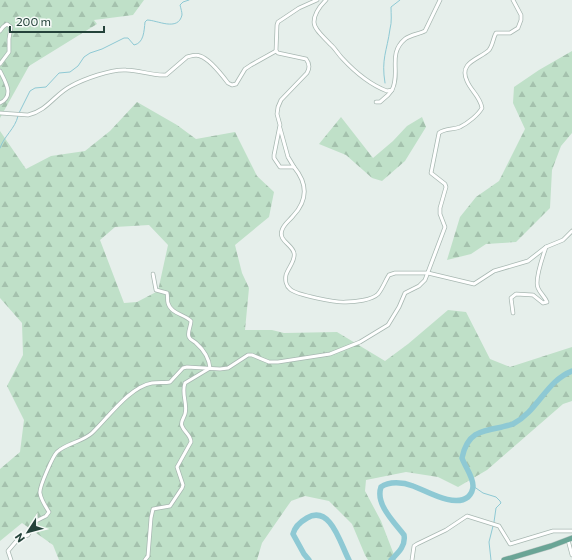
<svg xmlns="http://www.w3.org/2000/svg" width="572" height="560" viewBox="0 0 572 560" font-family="Commissioner,sans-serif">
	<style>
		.forest { fill: url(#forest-firs); fill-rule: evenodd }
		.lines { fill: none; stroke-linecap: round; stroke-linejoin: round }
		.stream { stroke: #8ec9d4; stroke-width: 1 }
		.river { stroke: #8ec9d4; stroke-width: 5.5 }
		.minor-casing { stroke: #a8b8b2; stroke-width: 4.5 }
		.primary-casing { stroke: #c2cac8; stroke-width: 6 }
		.minor { stroke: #fff; stroke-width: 3 }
		.primary { stroke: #6aa596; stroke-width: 5 }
	</style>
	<defs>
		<pattern id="forest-firs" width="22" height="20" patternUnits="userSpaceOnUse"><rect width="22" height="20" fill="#bfe0c8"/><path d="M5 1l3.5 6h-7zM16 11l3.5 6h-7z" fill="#a4c1ad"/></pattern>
	</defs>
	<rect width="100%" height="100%" fill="#e6efeb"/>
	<g class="forest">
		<polygon points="0,0 144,0 133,15 94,20 97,24 29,66 0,118"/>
		<polygon points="572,51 572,133 561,146 552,170 550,208 516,242 486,244 471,254 447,260 460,217 476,197 499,181 525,129 513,103 514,87 539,70"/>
		<path d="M 137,102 L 177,125 L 196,139 L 235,132 L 257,176 L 274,192 L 269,217 L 235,245 L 242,273 L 249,288 L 245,330 L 272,330 L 284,333 L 337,332 L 385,361 L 408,344 L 448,310 L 466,312 L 490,359 L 510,367 L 572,347 L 572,401 L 563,404 L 487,470 L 458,487 L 438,477 L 406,472 L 366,480 L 365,491 L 381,521 L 396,560 L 368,560 L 365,555 L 352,524 L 329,501 L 305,496 L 291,501 L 262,543 L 257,560 L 59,560 L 53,545 L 22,523 L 0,541 L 0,469 L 20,452 L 24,420 L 7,386 L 23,355 L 22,323 L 0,298 L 0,131 L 26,169 L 51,156 L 85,151 L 110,131 ZM 149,225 L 168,245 L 158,291 L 137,302 L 124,303 L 100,240 L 115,227 Z"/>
		<polygon points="341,117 373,158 393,141 407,126 422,117 426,127 405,161 382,181 372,178 346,155 319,144"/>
	</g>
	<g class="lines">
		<g class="stream">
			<path d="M 385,83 C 381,59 387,51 390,29 C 392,22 391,14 391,7 L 400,0"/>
			<path d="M 19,113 L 30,91 L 35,88 L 46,87 L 59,73 L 70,72 L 78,66 L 84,57 L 90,53 L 102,49 L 124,38 L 128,38 L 134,45 C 144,43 144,31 145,22 L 147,20 C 157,20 178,32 182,15 C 182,12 181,9 180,5 L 183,2 L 189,0"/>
			<path d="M 0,148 C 4,136 15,129 18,116"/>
			<polyline points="473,486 483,493 496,497 500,501 501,503 496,508 494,522"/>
			<polyline points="491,560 489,542 493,526"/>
		</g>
		<g class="river">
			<path d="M 309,560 L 304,554 L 293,534 C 295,526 300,522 307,518 C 331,504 341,546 349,560"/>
			<path d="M 391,560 C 398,553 406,546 404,535 C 394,522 375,504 381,487 C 389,481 403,482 413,486 C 427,491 454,508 468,497 C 471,494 473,490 473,486 C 473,476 465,467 462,458 C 467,433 480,431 502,427 C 505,426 510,425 513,424 C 538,411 546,381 572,371"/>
		</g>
		<g class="minor-casing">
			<g id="minor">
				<path d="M 326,0 C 321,5 314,14 314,22 C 314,30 325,38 330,44 C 335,48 338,54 342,58 C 354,71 371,85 387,91 L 392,90 C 401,73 387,54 405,39 C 410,35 419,34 425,31 L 440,0"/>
				<polyline points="0,31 3,27 7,24 11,27 9,39 9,52 0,64"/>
				<path d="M 276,51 L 278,53 L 306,59 C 310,64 310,68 307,73 L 281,100 L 278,107 L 277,114 L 280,125 L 274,155 L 274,158 L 280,167 L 294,167 C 308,184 308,200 293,216 C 289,221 284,224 282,230 C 278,241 292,244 294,253 C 296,260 288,268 286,275 C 285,280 286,286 290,289 C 296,295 337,303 346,302 C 355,302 372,300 378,294 C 383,288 385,281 389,275 L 395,273 L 428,273 L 474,284 L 494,271 L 528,261 L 546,247 L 563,240 L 572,231"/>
				<polyline points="276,51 277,25 278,22 299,8 317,0"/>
				<path d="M 0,71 C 5,81 15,96 0,103"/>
				<polyline points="376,102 380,102 388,95 392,90"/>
				<path d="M 0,113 L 28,115 C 47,111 55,94 71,86 C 84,79 111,69 126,70 C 140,70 152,76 166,75 L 187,57 C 191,56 196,54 200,56 C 210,59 222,75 228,83 L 232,85 L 236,84 L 245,69 L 251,65 L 276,51"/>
				<polyline points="280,128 288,157 294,167"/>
				<path d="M 153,274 L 156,290 L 167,293 C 168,296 167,300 168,303 C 171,314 184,314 191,321 C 191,326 187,333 189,337 C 190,340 194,341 196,343 C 204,350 209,359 210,368"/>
				<path d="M 513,313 L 511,298 L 516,294 L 533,295 L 543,303 L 547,302 C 545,297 540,293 538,288 C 534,280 543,256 546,247"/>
				<polyline points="568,540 572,555"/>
				<path d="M 11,560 L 8,551 L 19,538 L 28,535 L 36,521 L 46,516 L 49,512 C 46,507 41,500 40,493 C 39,487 53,456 57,452 C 67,443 82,442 92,433 C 108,418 129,387 152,383 C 158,382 165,383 170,382 L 183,368 L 187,367 L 220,369 L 228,368 L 248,355 L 252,355 L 269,362 L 278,362 L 330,354 L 360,342 L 388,325 L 399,307 L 405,293 L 419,286 L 425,280 L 445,227 L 440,214 L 440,208 L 446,187 L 445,184 L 431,173 L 439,133 C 445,128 453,130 460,127 C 468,123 478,115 482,108 C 480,96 471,91 467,81 C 458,62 480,59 489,50 C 493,45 493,38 496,33 L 510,33 L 518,28 L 521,20 L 521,15 L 513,0"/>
				<path d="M 145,560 L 148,556 L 151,518 L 153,509 L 170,506 L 182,488 L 183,485 L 177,467 L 191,442 C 191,435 184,432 182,426 C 180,422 184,418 185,414 C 188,404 181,394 185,383 L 210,368"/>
				<polyline points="412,560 414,546 417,544 446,530 467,516 499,526 510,544 553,531 572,531"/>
			</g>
		</g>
		<g class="primary-casing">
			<polyline id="primary" points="504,560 551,546 572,538"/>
		</g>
		<use href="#minor" class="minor"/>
		<use href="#primary" class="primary"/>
	</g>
	<g transform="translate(28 532) rotate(234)" stroke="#f7fbf9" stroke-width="3" paint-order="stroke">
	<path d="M0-3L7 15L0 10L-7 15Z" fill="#24423a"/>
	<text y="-6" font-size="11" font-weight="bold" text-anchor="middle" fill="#24423a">N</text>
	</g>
	<path d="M10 26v6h94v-6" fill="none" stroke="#24423a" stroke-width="2"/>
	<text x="16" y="26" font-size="12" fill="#24423a" stroke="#f7fbf9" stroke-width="3" paint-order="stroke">200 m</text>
</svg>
